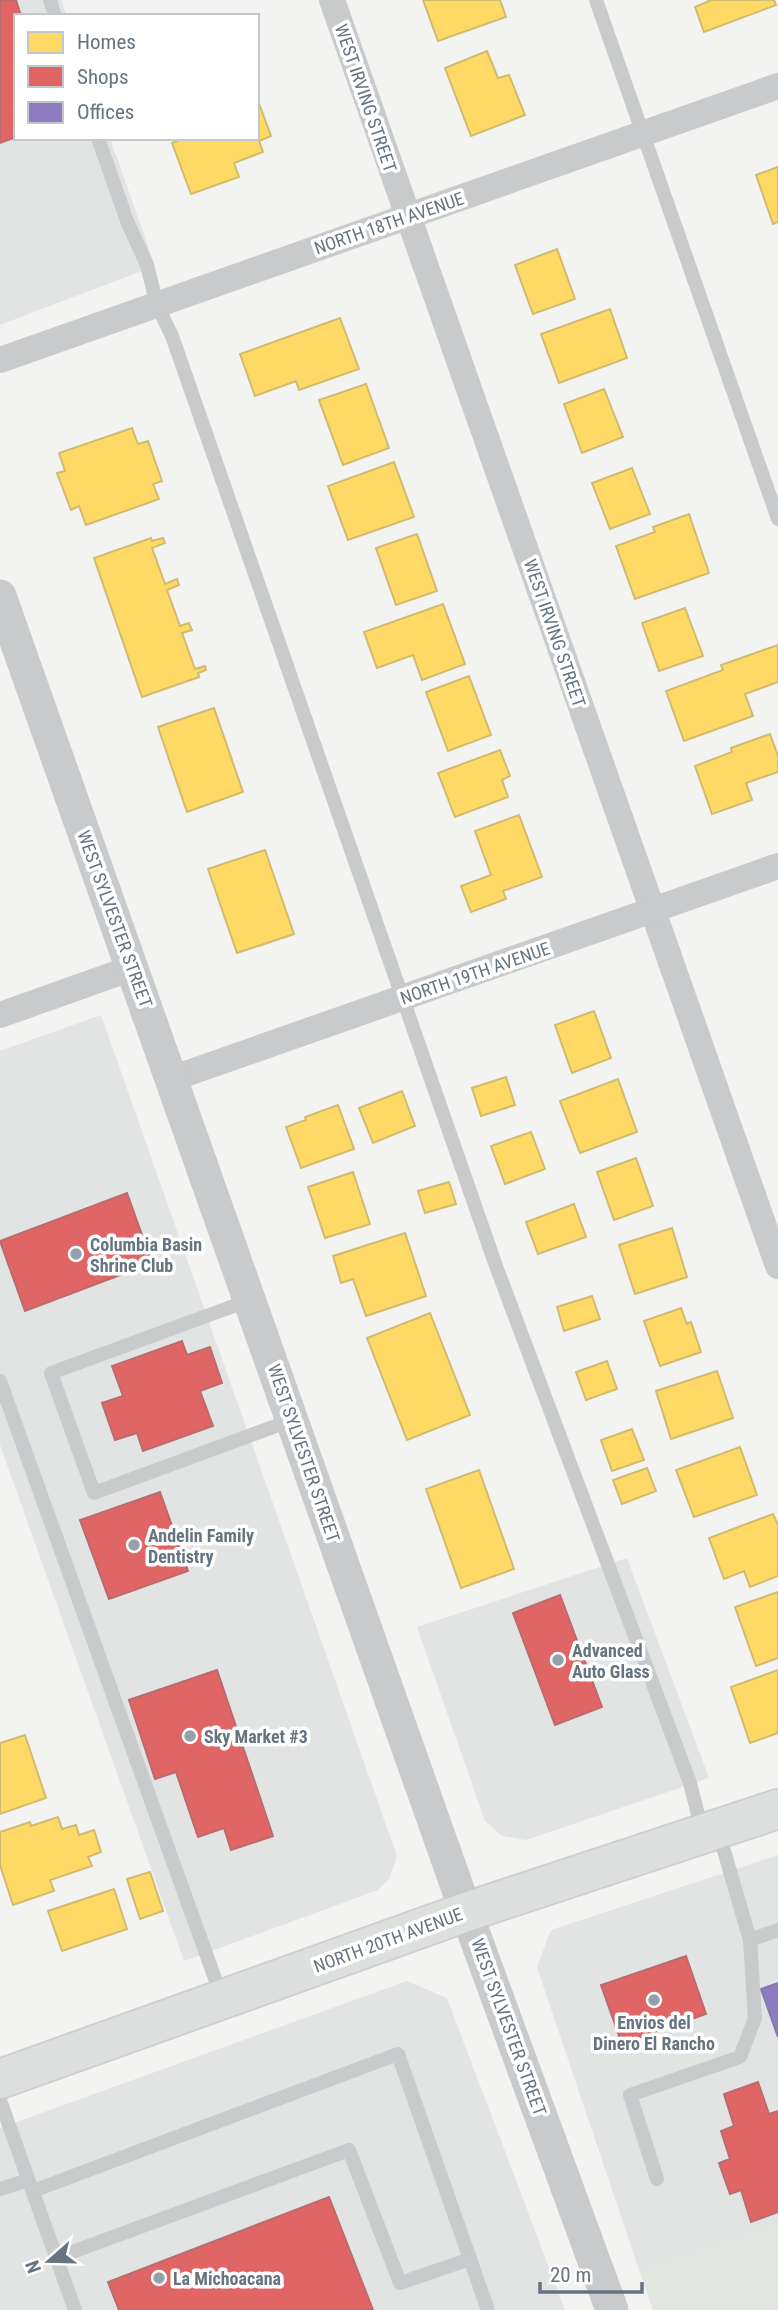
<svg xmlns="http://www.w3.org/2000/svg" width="778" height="2310" viewBox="0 0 778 2310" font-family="'Roboto Condensed',sans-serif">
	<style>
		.built { fill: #e2e3e3 }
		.green { fill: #e2e6e0 }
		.homes { fill: #ffd966; stroke: #d1bb6e; stroke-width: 2 }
		.shops { fill: #e06666; stroke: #bb6a6e; stroke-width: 2 }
		.offices { fill: #8e7cc3; stroke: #827aaf; stroke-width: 2 }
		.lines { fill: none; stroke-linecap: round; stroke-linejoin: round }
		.primary-casing { stroke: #cfd0d0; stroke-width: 42 }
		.service { stroke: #c8cacb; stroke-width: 14 }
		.minor { stroke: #c8cacb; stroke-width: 26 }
		.tertiary { stroke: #c8cacb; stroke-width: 33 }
		.primary { stroke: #dedfdf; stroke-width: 38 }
		.poi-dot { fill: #97a0a8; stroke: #fff; stroke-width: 2.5 }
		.labels { text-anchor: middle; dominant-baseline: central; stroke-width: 7; stroke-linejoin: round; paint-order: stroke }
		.street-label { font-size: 18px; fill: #657480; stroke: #fff }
		.poi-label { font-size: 18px; font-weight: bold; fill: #657480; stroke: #fff; text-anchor: start }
	</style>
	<rect width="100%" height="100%" fill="#f3f3f2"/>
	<g class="built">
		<polygon points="0,0 61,0 67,16 16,16 16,138 110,138 155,266 0,325"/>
		<polygon points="101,1015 397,1856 389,1879 378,1890 184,1961 0,1445 0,1051"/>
		<polygon points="627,1558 709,1778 526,1840 502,1836 485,1821 417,1627"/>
		<polygon points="778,1855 778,2223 639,2270 537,1967 551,1930"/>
		<polygon points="407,1981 447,1998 565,2310 0,2310 0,2128"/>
	</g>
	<polygon class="green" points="778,2223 778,2310 653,2310 639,2270"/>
	<g class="homes">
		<polygon points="423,0 500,0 506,17 438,41"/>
		<polygon points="774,0 776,5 704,32 695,7 711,0"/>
		<polygon points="487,51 498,78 509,75 525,115 471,136 445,68"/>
		<polygon points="257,98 271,136 259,141 263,152 234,163 239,177 191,194 172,143 184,138 257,138"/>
		<polygon points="778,167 778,222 773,224 756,175"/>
		<polygon points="557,249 575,299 533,314 515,265"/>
		<polygon points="610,309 627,358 559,383 541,334"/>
		<polygon points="340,318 359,369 299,390 296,381 255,396 240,354"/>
		<polygon points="366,384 389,448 343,465 319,400"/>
		<polygon points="604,389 623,437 582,453 564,404"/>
		<polygon points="132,428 138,444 148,441 162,481 153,484 159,499 86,525 79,506 71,510 57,473 65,471 59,453"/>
		<polygon points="394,462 414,517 348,540 328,486"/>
		<polygon points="632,468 650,514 610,529 592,483"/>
		<polygon points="689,514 709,573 635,599 616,546 655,532 653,527"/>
		<polygon points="417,534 437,591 396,605 376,548"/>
		<polygon points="151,538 152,541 163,538 165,543 152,548 165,584 177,579 179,585 167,590 180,626 189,623 192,630 182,633 195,669 205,666 206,670 198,673 199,677 142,697 94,558"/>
		<polygon points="443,604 465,664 422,680 413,655 377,668 364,632"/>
		<polygon points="685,608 703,656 659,671 642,623"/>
		<polygon points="778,645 778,682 745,694 753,716 684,741 666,691 723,670 721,665"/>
		<polygon points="469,676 491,735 448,751 426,692"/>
		<polygon points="214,708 243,792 187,812 158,727"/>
		<polygon points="770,734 778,756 778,772 746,783 752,800 712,814 695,766 732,752 731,748"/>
		<polygon points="500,750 510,776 502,780 508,797 455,817 438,773"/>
		<polygon points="519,815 542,877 503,891 506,899 471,912 461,886 491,875 475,831"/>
		<polygon points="265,850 294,934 237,953 208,869"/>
		<polygon points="594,1011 611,1058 572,1073 555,1025"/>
		<polygon points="506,1077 515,1105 481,1116 472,1088"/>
		<polygon points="618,1079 637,1132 580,1153 560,1101"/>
		<polygon points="402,1091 415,1126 373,1143 359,1108"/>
		<polygon points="338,1105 354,1149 301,1168 286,1127 306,1120 305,1117"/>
		<polygon points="531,1132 545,1169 505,1184 491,1146"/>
		<polygon points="636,1158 653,1206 614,1220 597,1172"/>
		<polygon points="353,1172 370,1224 325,1238 308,1187"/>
		<polygon points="449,1182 456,1204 425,1213 418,1191"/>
		<polygon points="574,1204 586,1237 538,1254 526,1222"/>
		<polygon points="672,1228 687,1277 635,1294 619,1245"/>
		<polygon points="405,1233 426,1296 366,1316 353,1279 341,1283 333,1256"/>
		<polygon points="592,1296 600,1319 564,1331 557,1307"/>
		<polygon points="681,1308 687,1324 691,1322 701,1352 660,1366 644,1321"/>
		<polygon points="430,1313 470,1415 407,1440 367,1338"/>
		<polygon points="607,1361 617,1389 586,1400 576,1372"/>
		<polygon points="717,1371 733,1418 671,1439 656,1391"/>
		<polygon points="632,1429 644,1460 612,1471 601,1440"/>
		<polygon points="740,1447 757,1495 694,1517 676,1470"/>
		<polygon points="647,1468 656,1491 622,1504 613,1480"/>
		<polygon points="479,1470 514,1569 461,1588 426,1489"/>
		<polygon points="773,1514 778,1525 778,1576 750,1587 744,1571 724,1579 709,1538"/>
		<polygon points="778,1592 778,1658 756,1666 735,1607"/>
		<polygon points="778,1670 778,1733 750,1743 731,1687"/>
		<polygon points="25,1735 46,1798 0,1814 0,1743"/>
		<polygon points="58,1817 62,1829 76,1825 79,1835 94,1830 101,1852 88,1857 92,1866 50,1880 54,1891 13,1905 0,1865 0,1832 30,1822 31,1826"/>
		<polygon points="150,1872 163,1911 140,1919 127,1879"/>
		<polygon points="114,1889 127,1929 62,1951 48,1911"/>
	</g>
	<g class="shops">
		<polygon points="0,0 16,0 21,16 16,16 16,137 0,143"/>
		<polygon points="127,1193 152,1263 25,1311 0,1241"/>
		<polygon points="182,1341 187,1355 210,1347 222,1383 200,1391 213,1426 143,1451 137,1433 115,1440 102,1403 123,1396 112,1366"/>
		<polygon points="160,1492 188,1571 109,1599 80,1520"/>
		<polygon points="560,1595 602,1707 555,1725 513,1613"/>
		<polygon points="217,1670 273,1836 231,1850 224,1828 198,1837 176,1772 155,1779 129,1700"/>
		<polygon points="686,1956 706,2014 622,2044 601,1985"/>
		<polygon points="758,2082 769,2114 778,2111 778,2212 751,2222 741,2190 730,2194 719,2163 730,2159 721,2131 734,2126 724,2094"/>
		<polygon points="329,2197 373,2310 119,2310 108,2282"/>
	</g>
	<polygon class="offices" points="778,1983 778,2037 761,1989"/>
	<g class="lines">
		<g class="primary-casing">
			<polyline id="primary" points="0,2079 466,1912 778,1809"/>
		</g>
		<g class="service">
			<polyline points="50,0 55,16"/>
			<polyline points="596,0 778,519"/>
			<polyline points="98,138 127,221 147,265 157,305 172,336 496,1266 690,1783 703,1834"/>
			<polyline points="250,1300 51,1373 94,1493 292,1420"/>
			<polyline points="0,1381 222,1998"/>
			<polyline points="750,1940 778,1930"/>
			<polyline points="0,2100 75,2310"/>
			<polyline points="657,2179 630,2095 740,2057 755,2018 750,1940 718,1830"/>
			<polyline points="0,2189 28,2180"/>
			<polyline points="33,2191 398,2054 488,2310"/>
			<polyline points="56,2258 349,2150 400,2283 470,2259"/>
		</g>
		<g class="minor">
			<polyline points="332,0 778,1266"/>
			<polyline points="0,360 778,86"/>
			<polyline points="0,1015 132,968"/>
			<polyline points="171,1079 778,866"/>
		</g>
		<polyline class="tertiary" points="0,596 466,1912 612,2310"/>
		<use href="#primary" class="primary"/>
	</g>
	<g class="poi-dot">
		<circle cx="76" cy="1254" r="7"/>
		<circle cx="134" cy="1545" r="7"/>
		<circle cx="558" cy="1660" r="7"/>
		<circle cx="190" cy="1736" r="7"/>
		<circle cx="654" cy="2000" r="7"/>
		<circle cx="159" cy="2278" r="7"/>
	</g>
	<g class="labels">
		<g class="street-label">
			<text transform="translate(366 98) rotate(71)">WEST IRVING STREET</text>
			<text transform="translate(389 223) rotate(-19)">NORTH 18TH AVENUE</text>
			<text transform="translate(555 633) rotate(71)">WEST IRVING STREET</text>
			<text transform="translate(115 919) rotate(70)">WEST SYLVESTER STREET</text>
			<text transform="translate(475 973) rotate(-19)">NORTH 19TH AVENUE</text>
			<text transform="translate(304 1453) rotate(71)">WEST SYLVESTER STREET</text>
			<text transform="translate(388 1940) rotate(-20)">NORTH 20TH AVENUE</text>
			<text transform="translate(509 2027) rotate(70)">WEST SYLVESTER STREET</text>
		</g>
		<g class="poi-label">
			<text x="90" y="1244">Columbia Basin<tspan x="90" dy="21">Shrine Club</tspan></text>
			<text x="148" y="1535">Andelin Family<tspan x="148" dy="21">Dentistry</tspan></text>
			<text x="572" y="1650">Advanced<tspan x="572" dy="21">Auto Glass</tspan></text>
			<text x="204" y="1736">Sky Market #3</text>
			<text x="654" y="2022" text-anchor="middle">Envios del<tspan x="654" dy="21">Dinero El Rancho</tspan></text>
			<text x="173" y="2278">La Michoacana</text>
		</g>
	</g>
	<rect x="14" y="14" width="245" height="126" fill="#ffffff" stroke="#c1c7cc" stroke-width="2"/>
	<rect x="28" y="32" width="35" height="21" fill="#ffd966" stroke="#c1c7cc" stroke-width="2"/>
	<text x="77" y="49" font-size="21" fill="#657480">Homes</text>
	<rect x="28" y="66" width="35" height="21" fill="#e06666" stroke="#c1c7cc" stroke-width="2"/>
	<text x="77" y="84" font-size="21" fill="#657480">Shops</text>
	<rect x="28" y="102" width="35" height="21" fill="#8e7cc3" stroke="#c1c7cc" stroke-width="2"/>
	<text x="77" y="119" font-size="21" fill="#657480">Offices</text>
	<g transform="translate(49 2261) rotate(250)" stroke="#ffffff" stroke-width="5" paint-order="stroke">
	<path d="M0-5L12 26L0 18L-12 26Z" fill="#657480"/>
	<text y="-10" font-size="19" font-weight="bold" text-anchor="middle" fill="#657480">N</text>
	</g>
	<path d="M540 2282v10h102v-10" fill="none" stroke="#657480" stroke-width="3.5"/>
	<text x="550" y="2282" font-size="21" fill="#657480" stroke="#ffffff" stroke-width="5" paint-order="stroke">20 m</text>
</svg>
